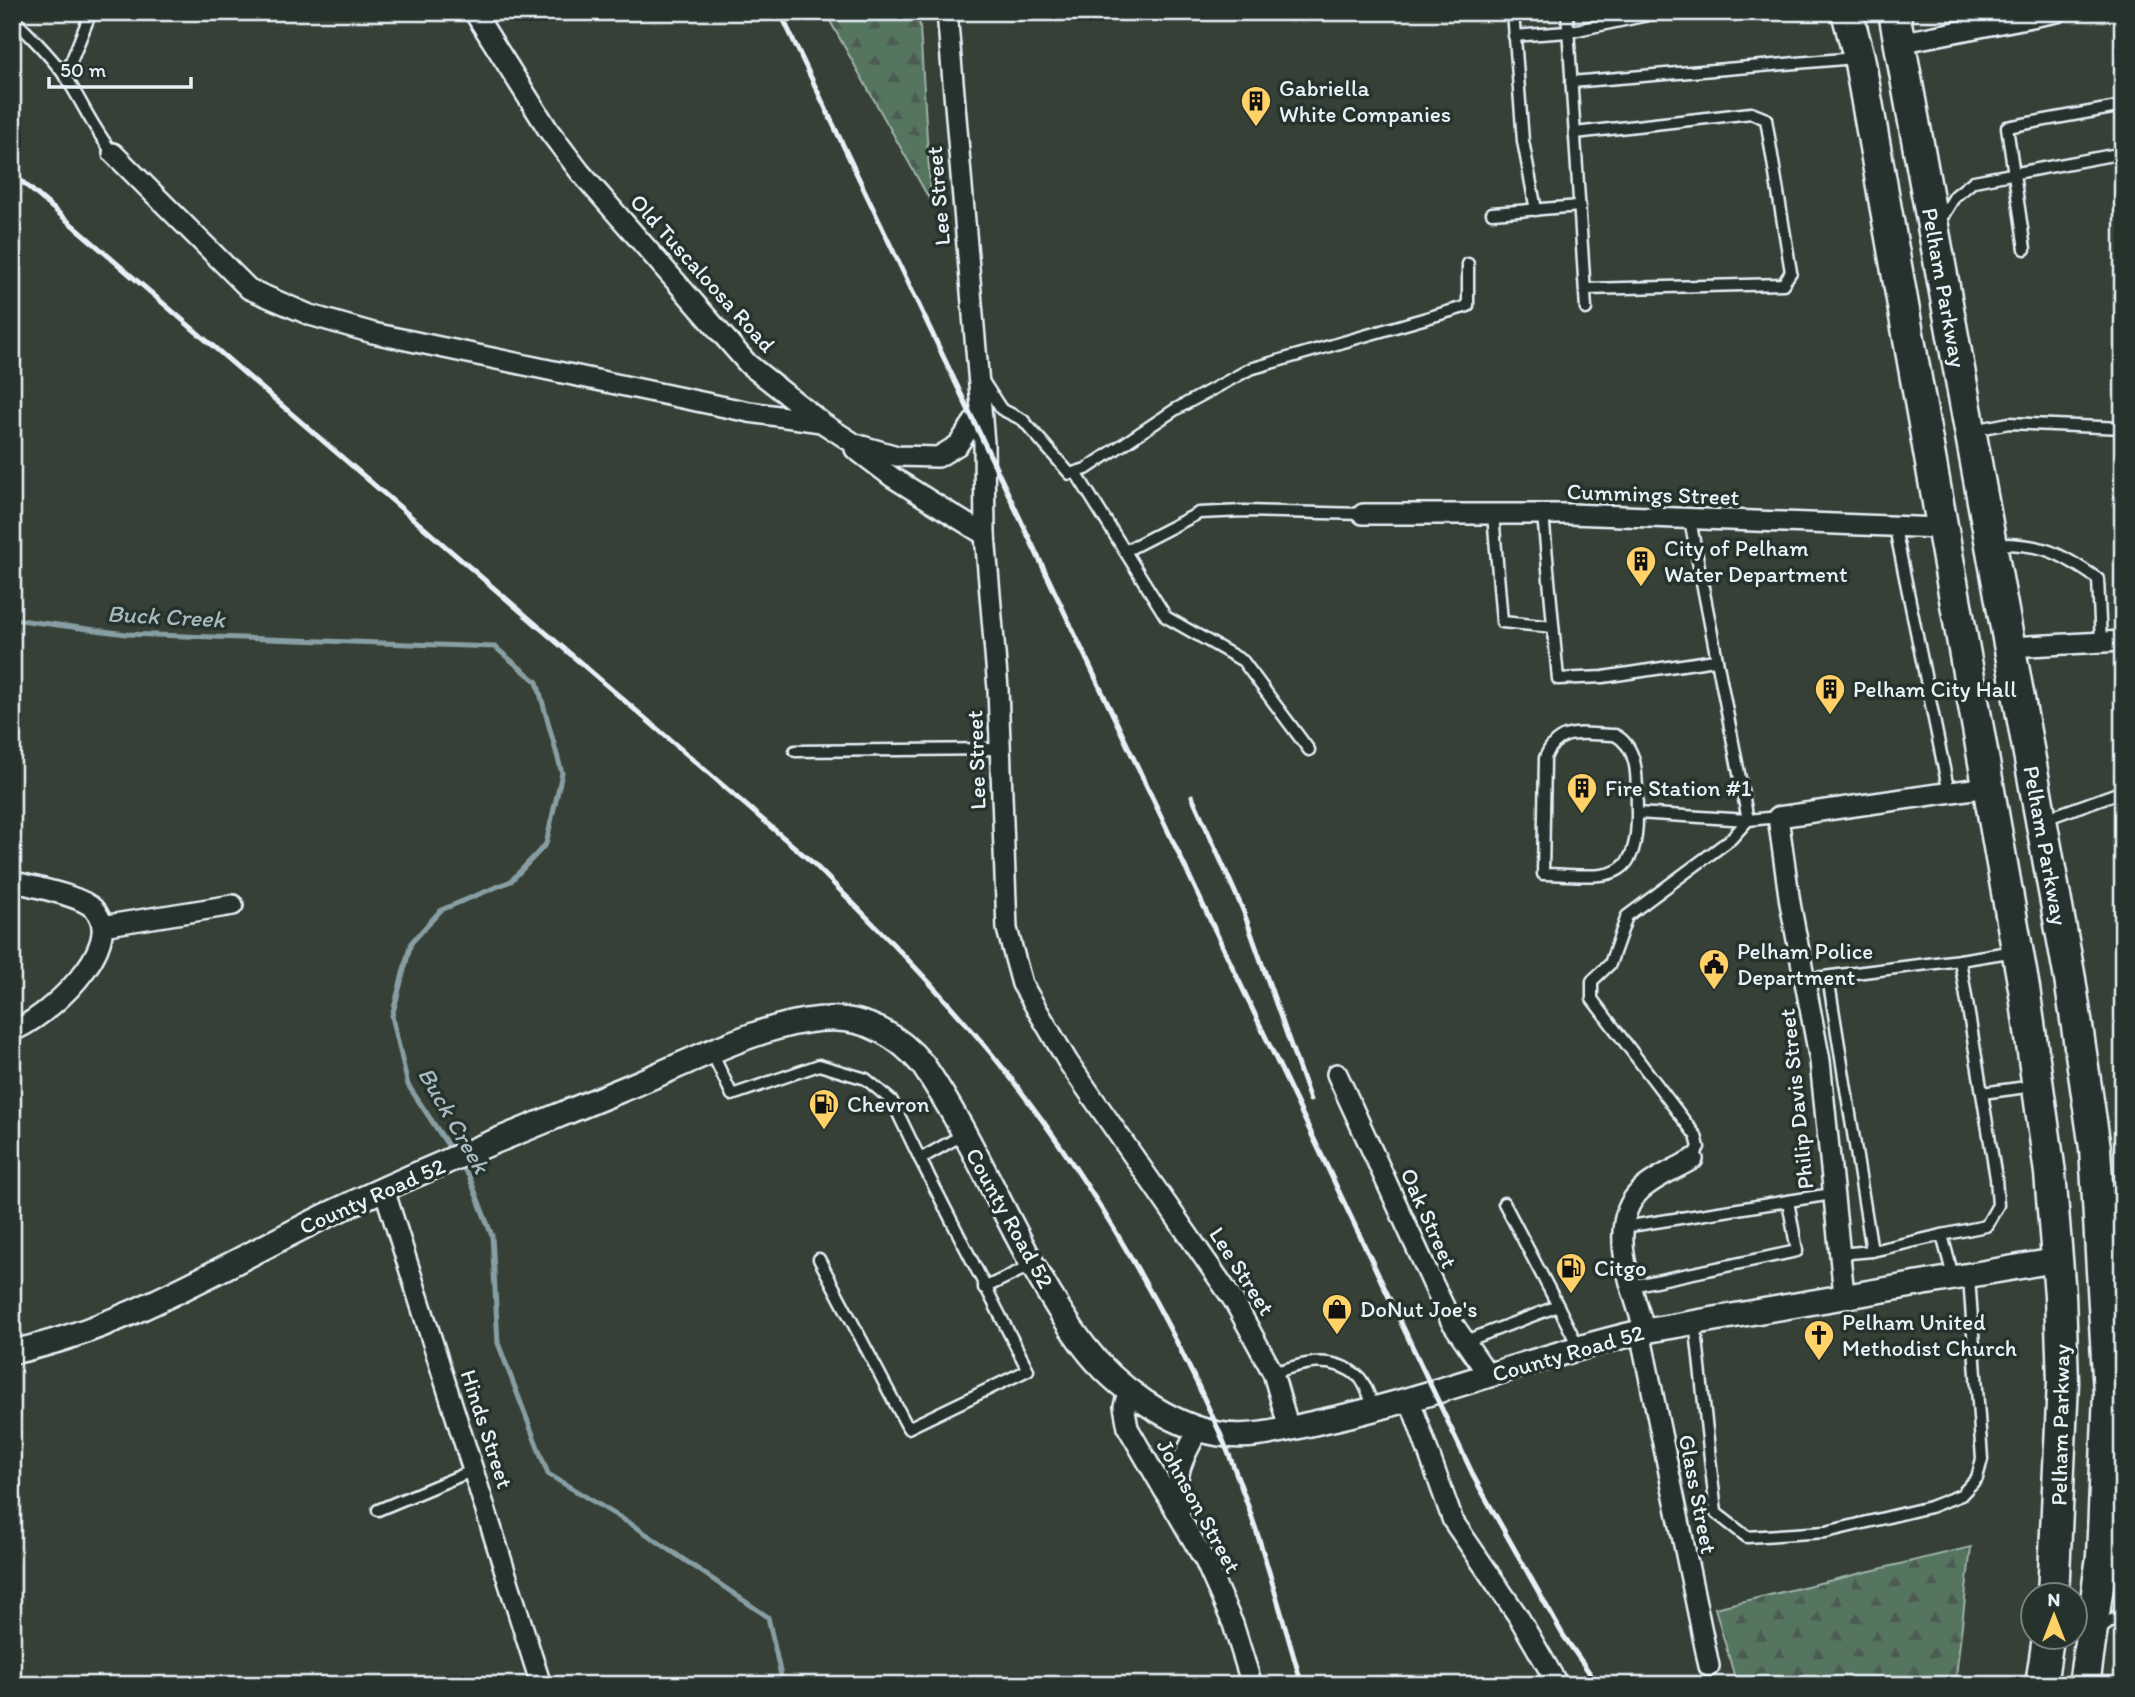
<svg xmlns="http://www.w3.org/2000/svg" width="2135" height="1697" viewBox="0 0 2135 1697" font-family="Itim,sans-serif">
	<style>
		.forest { fill: url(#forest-firs); stroke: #9eb3ac; stroke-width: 2 }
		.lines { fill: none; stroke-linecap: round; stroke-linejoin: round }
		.stream { stroke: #879fa4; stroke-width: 5 }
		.service-casing { stroke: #e8f1f8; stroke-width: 15 }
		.minor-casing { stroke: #e8f1f8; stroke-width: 24 }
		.tertiary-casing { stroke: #e8f1f8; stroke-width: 28 }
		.primary-casing { stroke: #e8f1f8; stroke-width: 35 }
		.service { stroke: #26332d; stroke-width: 10 }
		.minor { stroke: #26332d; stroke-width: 19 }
		.tertiary { stroke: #26332d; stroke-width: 23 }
		.primary { stroke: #26332d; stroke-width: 30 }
		.rail { stroke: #e8f1f8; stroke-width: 5 }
		.labels { text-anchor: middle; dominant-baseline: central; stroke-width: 7; stroke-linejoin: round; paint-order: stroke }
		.poi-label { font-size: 23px; fill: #e8f1f8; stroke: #26332d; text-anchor: start }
		.street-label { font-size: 23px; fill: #e8f1f8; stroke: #26332d }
		.water-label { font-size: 24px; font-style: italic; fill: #a7bac0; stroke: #26332d }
	</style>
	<defs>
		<pattern id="forest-firs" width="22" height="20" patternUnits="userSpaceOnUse" patternTransform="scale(1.75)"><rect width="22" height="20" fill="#55755f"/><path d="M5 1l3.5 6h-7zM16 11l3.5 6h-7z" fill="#4d5c53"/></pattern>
	</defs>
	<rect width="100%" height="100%" fill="#374036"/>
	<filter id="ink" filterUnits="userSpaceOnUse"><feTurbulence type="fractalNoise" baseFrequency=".0143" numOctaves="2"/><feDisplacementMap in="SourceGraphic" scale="14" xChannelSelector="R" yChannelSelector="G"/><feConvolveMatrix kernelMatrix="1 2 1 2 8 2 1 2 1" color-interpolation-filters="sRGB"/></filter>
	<g filter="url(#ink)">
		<g class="forest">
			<polygon points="825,12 919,12 931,202"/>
			<polygon points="1971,1547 1955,1685 1737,1685 1715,1608"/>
		</g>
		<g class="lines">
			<g class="stream">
				<polyline points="12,619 126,634 495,647 537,682 562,773 546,844 511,881 441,910 411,943 392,1016 408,1085 453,1153"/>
				<polyline points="460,1164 469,1176 492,1236 498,1343 548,1474 639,1529 768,1617 783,1685"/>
			</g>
			<g class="service-casing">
				<g id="service">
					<polyline points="1513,12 1523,141 1536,210"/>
					<polyline points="1567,12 1586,309"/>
					<path d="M 12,18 C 32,37 52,57 67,79 C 83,104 94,130 113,153"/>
					<polyline points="1514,36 1568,32 1662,12"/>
					<polyline points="65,77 91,12"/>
					<polyline points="1571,82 1855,58"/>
					<polyline points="1575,133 1751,113 1766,119 1791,272 1783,284 1586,289"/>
					<polyline points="1492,213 1580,206"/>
					<polyline points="1939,222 1955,196 1974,181 2123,153"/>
					<polyline points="2025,249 2007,127 2123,106"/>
					<polyline points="983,381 1001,409 1023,420 1070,474 1086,469 1176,409 1250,369 1468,306 1468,264"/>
					<polyline points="1974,430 2009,423 2123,428"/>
					<polyline points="1076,473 1166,617 1243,661 1309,750"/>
					<polyline points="1493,514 1502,622 1553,627"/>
					<polyline points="1543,514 1558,679 1603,677 1715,660"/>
					<polyline points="1690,520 1748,820 1778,817"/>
					<polyline points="1895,528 1949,793"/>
					<path d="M 1994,544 C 2042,543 2059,552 2098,579 L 2101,642"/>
					<polyline points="1125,551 1199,513 1244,511 1363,514"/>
					<polyline points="795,751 1000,749"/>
					<path d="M 1637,813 C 1638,889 1603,875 1543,874 L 1545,758 C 1558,725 1584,735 1615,735 C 1642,749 1636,788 1637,813 L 1748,820"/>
					<polyline points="2045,819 2123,791"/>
					<polyline points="1960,960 2015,951"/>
					<polyline points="1828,977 1872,1251 1942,1235"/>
					<polyline points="1807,979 1960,960 1996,1178 1998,1205 1986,1226 1942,1235 1953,1276"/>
					<polyline points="712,1053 732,1095 819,1065 866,1079 892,1101 920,1159 964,1134"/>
					<polyline points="1982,1093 2034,1086"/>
					<polyline points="1693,1159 1699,1147 1696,1136 1592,999 1592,981 1610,964 1627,916 1731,839 1748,820"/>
					<polyline points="1624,1227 1832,1194"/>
					<polyline points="1839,1254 1872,1251"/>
					<polyline points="819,1259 908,1428 1028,1370 920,1159"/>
					<polyline points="1632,1286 1797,1251 1788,1201"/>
					<polyline points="984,1288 1034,1264"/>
					<polyline points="1558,1306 1578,1346"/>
					<polyline points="1695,1321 1716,1513 1747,1537 1826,1532 1930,1507 1961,1495 1977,1478 1982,1459 1969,1277"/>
					<polyline points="1466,1341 1558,1306 1504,1203"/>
					<path d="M 1273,1373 C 1303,1363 1332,1354 1359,1377 C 1366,1384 1370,1399 1374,1408"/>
					<polyline points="378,1510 474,1470"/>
					<polyline points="2112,1550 2123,1567"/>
					<polyline points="2100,1630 2123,1611"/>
				</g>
			</g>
			<g class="minor-casing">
				<g id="minor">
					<polyline points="474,12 549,131 580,172 748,364 820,421"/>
					<polyline points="947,12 984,443 985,535 998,689 1007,929 1022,984 1068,1062 1234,1301 1273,1373 1289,1429"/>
					<polyline points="1899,43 2057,12"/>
					<polyline points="113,153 249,289 310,315 373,333 749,412 821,422 855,444 897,456 938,457 958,445 979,414"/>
					<polyline points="855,449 892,477 985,535"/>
					<polyline points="1363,514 1570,514 1940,528"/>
					<polyline points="2010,647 2123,641"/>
					<path d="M 12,881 C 32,887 81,895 94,909 C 129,945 43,1021 12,1031"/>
					<polyline points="102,926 233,905"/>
					<polyline points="1337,1074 1434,1286 1451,1321 1489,1376"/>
					<polyline points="384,1189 541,1685"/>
					<polyline points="1844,1295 1820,1061 1790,903 1778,817 1987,787"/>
					<path d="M 1645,1331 C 1633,1291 1604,1224 1641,1190 C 1655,1177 1676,1169 1693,1159"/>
					<polyline points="1640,1332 1709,1666"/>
					<polyline points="1129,1390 1124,1406 1128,1428 1205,1561 1233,1624 1252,1685"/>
					<polyline points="1410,1401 1453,1521 1518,1616 1558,1685"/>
					<path d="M 1180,1510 C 1171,1479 1184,1455 1199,1429"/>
				</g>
			</g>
			<g class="tertiary-casing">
				<path id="tertiary" d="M 12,1352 C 128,1328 230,1261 336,1211 C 434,1164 537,1125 638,1083 C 692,1061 770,1020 827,1019 C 866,1017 899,1036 923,1065 C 984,1154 1019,1259 1084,1346 C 1115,1387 1169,1425 1219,1434 C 1252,1440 1286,1429 1319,1422 C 1430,1399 1535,1356 1645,1331 L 2058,1260"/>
			</g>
			<g class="primary-casing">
				<g id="primary">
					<polyline points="1847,12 1859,57 2024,988 2050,1173 2060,1295 2063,1382 2053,1596"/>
					<path id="s1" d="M 1894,12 L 2070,979 L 2095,1148 L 2109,1393 L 2102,1557 L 2084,1685"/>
					<polyline points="2041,1685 2048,1638"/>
				</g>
			</g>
			<use href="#service" class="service"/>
			<use href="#minor" class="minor"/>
			<use href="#tertiary" class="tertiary"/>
			<use href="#primary" class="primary"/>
			<g class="rail">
				<polyline points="780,12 1476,1481 1563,1635 1598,1685"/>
				<path d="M 12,173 L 813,863 C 888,938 963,1013 1026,1098 C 1103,1201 1168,1316 1220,1433 C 1255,1514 1277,1600 1302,1685"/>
				<polyline points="1192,796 1243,910 1310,1100"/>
			</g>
		</g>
	</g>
	<defs>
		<g id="building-pin" transform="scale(1.575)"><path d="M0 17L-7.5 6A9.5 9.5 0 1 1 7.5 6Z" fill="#ffd166" stroke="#26332d"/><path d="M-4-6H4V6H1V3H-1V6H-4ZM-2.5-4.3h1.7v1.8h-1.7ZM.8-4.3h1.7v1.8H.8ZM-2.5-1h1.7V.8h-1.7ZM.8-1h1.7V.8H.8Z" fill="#111"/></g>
		<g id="civic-pin" transform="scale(1.575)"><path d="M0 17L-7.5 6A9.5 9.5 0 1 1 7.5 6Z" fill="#ffd166" stroke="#26332d"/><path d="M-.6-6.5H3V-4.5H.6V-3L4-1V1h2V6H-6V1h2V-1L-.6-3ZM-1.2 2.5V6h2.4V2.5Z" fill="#111"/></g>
		<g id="fuel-pin" transform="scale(1.575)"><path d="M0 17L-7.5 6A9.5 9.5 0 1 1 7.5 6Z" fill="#ffd166" stroke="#26332d"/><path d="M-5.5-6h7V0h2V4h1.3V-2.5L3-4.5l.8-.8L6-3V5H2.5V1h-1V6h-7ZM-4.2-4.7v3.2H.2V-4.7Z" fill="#111"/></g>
		<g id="shop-pin" transform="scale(1.575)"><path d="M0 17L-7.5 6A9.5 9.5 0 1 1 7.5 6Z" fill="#ffd166" stroke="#26332d"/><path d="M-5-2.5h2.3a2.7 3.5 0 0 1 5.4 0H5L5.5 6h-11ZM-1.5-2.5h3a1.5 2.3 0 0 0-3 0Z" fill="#111"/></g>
		<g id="church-pin" transform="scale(1.575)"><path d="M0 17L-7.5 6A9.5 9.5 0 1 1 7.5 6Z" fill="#ffd166" stroke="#26332d"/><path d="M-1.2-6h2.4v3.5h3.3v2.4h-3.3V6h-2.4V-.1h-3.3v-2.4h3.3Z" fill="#111"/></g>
	</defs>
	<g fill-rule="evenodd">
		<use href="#building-pin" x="1256" y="101"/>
		<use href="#building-pin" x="1641" y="561"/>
		<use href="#building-pin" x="1830" y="689"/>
		<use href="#building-pin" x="1582" y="788"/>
		<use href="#civic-pin" x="1714" y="964"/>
		<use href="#fuel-pin" x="824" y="1104"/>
		<use href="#fuel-pin" x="1571" y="1268"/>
		<use href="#shop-pin" x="1337" y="1309"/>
		<use href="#church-pin" x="1819" y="1335"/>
	</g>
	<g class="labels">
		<g class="poi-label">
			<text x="1279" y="88">Gabriella<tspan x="1279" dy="26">White Companies</tspan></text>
			<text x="1664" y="548">City of Pelham<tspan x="1664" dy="26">Water Department</tspan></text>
			<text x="1853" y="689">Pelham City Hall</text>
			<text x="1605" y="788">Fire Station #1</text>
			<text x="1737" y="951">Pelham Police<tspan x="1737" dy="26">Department</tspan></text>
			<text x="847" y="1104">Chevron</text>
			<text x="1594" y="1268">Citgo</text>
			<text x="1360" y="1309">DoNut Joe's</text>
			<text x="1842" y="1322">Pelham United<tspan x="1842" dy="26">Methodist Church</tspan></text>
		</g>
		<g class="street-label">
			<text transform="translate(938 196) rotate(-95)">Lee Street</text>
			<text transform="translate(703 273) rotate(48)">Old Tuscaloosa Road</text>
			<text stroke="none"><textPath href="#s1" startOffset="280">Pelham Parkway</textPath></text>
			<text transform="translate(1653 494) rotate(2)">Cummings Street</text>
			<text transform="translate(976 760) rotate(-92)">Lee Street</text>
			<text stroke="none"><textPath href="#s1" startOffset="847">Pelham Parkway</textPath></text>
			<text transform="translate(1796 1099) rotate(-96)">Philip Davis Street</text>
			<text transform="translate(372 1196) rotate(-24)">County Road 52</text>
			<text transform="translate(1010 1218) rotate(61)">County Road 52</text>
			<text transform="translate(1429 1218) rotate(66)">Oak Street</text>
			<text transform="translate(1242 1271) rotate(57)">Lee Street</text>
			<text transform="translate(1568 1353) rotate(-16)">County Road 52</text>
			<text transform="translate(2060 1425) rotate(-89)">Pelham Parkway</text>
			<text transform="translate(487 1429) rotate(72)">Hinds Street</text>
			<text transform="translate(1698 1494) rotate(79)">Glass Street</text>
			<text transform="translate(1199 1506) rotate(61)">Johnson Street</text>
		</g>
		<g class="water-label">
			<text transform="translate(166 616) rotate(3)">Buck Creek</text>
			<text transform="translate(454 1120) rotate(60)">Buck Creek</text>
		</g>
	</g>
	<rect width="2135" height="1697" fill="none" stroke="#26332d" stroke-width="42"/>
	<rect x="21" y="21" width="2093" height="1655" fill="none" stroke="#e8f1f8" stroke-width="2.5" filter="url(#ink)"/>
	<g transform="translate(2054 1616)"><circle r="33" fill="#26332d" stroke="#747f7e" stroke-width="2"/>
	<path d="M0-5L12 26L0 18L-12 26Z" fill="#ffd166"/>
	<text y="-10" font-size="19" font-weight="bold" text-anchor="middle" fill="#e8f1f8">N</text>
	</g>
	<path d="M49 77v10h142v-10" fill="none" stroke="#e8f1f8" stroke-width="3.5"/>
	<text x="60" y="77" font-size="21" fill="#e8f1f8" stroke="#26332d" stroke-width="5" paint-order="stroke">50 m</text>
</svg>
